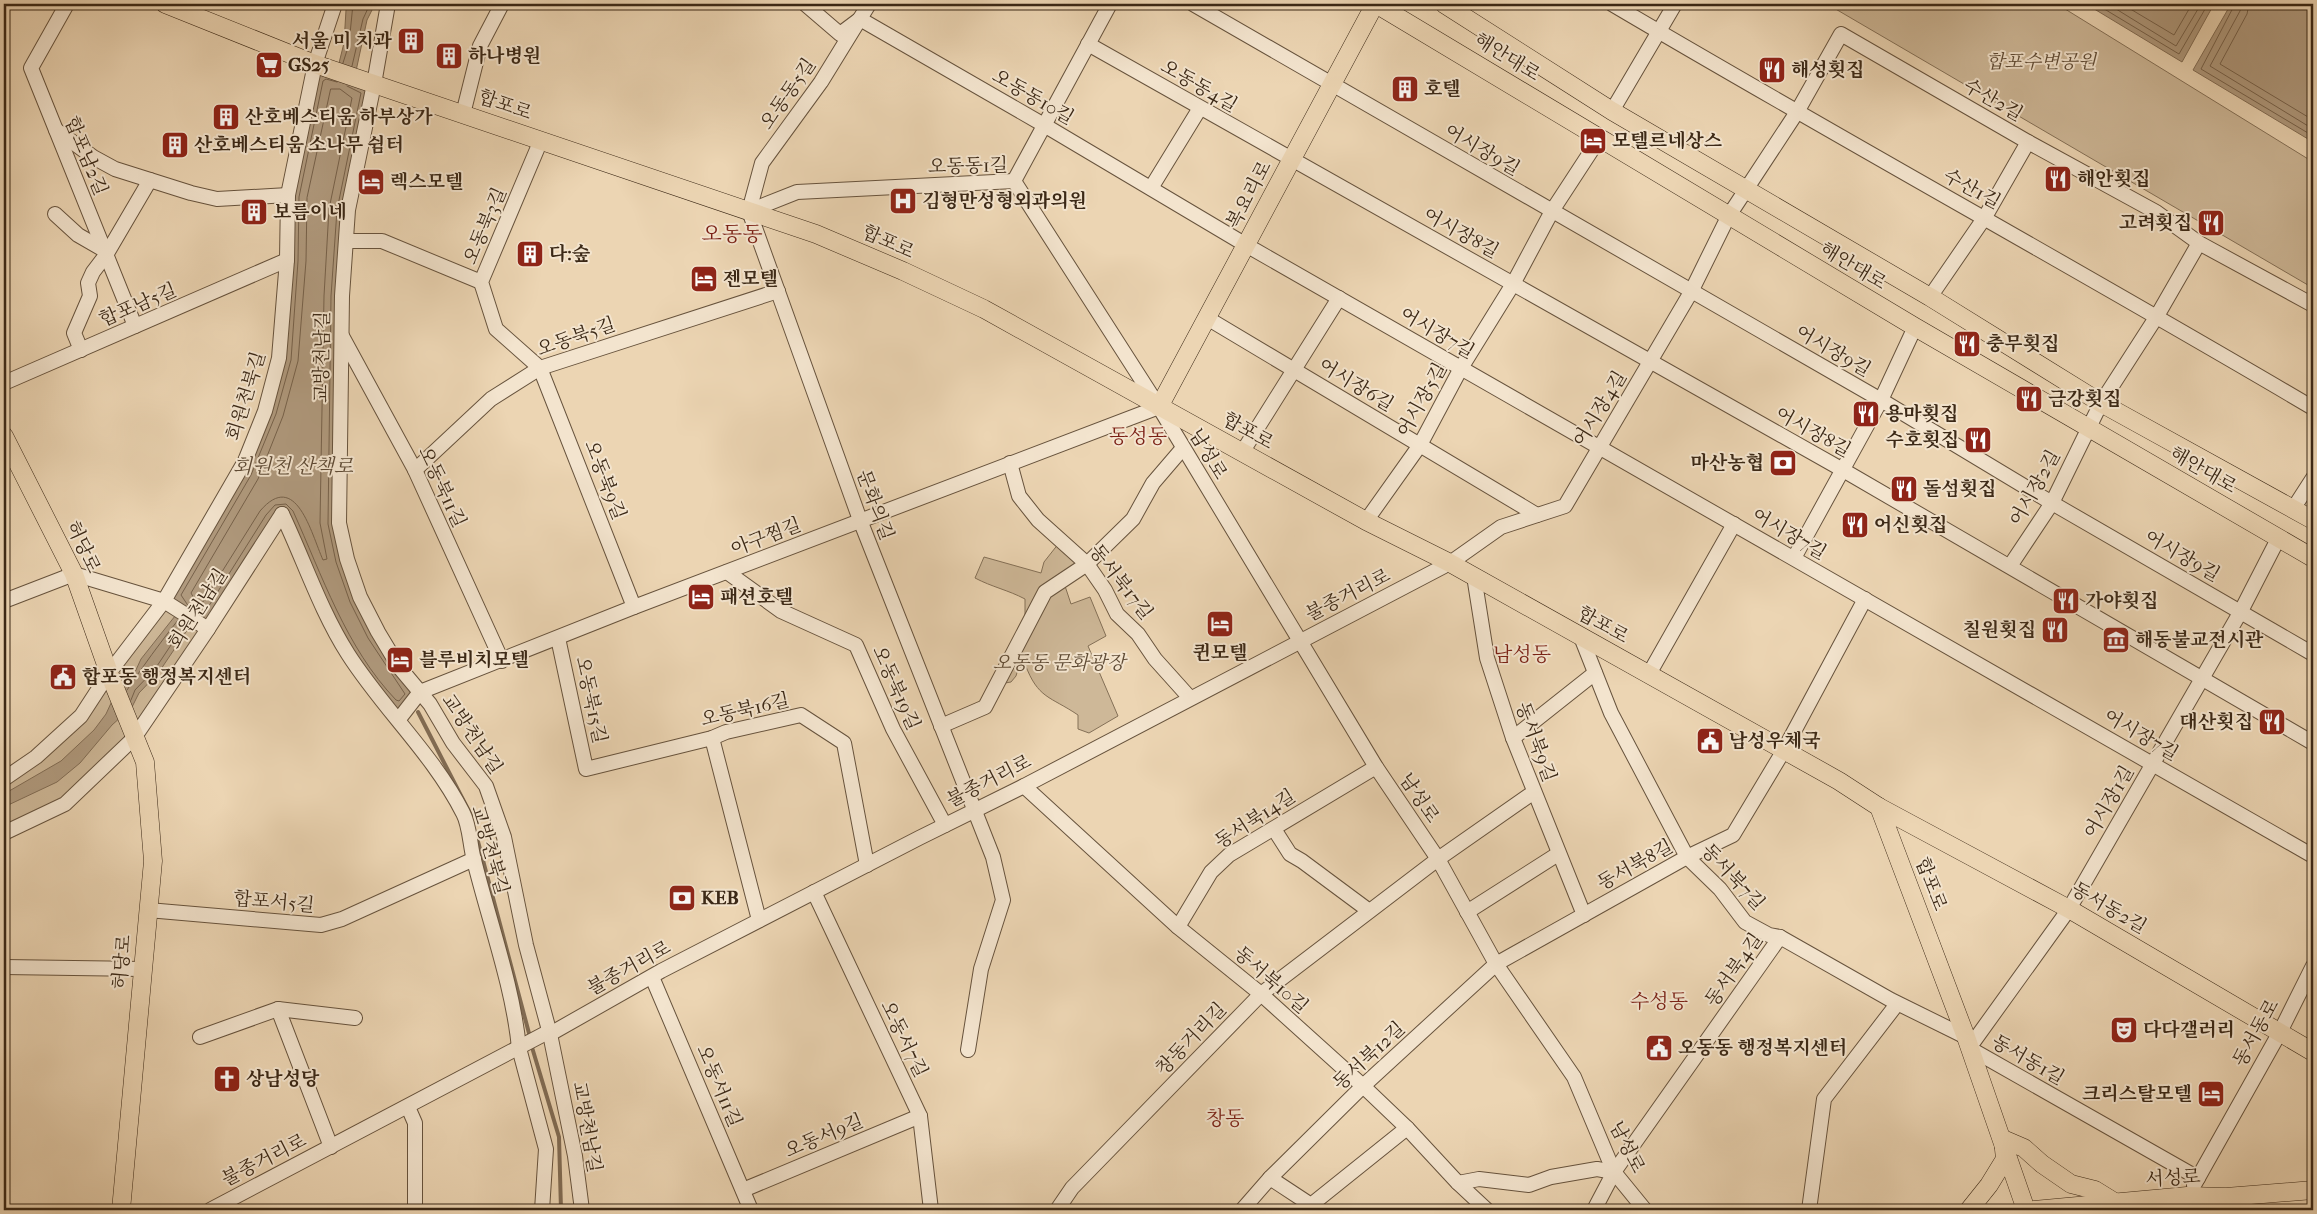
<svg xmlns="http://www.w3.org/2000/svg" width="2317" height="1214" viewBox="0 0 2317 1214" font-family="'IM FELL French Canon','Noto Serif KR',serif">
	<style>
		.green { fill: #ceb898; stroke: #847057 }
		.water { fill: #b09a7e; stroke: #816c54 }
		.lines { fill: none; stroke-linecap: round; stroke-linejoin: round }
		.shore { stroke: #76614a; stroke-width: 1 }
		.stream { stroke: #816c54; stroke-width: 4 }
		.minor-casing { stroke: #67533d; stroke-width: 16 }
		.major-casing { stroke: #3b2816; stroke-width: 19 }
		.minor { stroke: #f3e4ce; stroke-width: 14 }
		.major { stroke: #ecd5b3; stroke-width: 18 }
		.labels { text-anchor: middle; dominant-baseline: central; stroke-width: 4; stroke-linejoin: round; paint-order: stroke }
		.poi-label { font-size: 19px; font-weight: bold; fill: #3b2816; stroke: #f3e4ce; text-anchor: start }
		.street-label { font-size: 19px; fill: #3b2816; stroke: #f3e4ce }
		.park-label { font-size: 19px; font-style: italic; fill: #604c36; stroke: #f3e4ce }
		.neighbourhood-label { font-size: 20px; fill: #7a1f14; stroke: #f3e4ce }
		.water-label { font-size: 20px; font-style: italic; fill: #5e4a35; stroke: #f3e4ce }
		.quarter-label { font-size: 21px; fill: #7a1f14; stroke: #f3e4ce }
	</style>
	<rect width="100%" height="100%" fill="#ecd5b3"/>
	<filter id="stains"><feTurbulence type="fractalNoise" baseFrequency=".004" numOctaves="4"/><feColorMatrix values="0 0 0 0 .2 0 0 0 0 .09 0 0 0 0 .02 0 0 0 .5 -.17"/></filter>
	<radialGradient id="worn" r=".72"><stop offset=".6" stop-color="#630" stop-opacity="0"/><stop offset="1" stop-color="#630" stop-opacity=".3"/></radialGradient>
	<g class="green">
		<polygon points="1827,4 2057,4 2313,162 2313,288"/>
		<path d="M 1059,543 L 1080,563 L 1063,580 L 1071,604 L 1090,597 L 1106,636 L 1088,646 L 1118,716 L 1089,733 L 1078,729 L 1078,715 C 1050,696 1038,699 1025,664 L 1018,669 L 1016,676 L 1011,682 L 1005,683 L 1025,619 L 1025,599 C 1008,590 992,587 975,578 L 984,557 L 1041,573 L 1044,562 Z"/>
		<polygon points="164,601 208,629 134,738 65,804 4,833 4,779 50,745"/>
	</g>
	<g class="water">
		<polygon points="349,4 375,4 367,20 356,71 374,84 348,210 339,523 360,597 420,692 399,719 348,653 282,514 208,629 194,620 159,672 139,693 132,707 112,725 80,763 57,782 4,807 4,794 61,761 94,730 106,714 112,701 135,672 141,659 179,611 164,601 241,470 279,358 288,195 315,64 337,71 344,43 346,10"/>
		<polygon points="2086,4 2214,4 2182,62"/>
		<polygon points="2231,4 2313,4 2313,142 2193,70"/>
	</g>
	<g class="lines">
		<g class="shore">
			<polyline points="2096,4 2179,54 2208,4"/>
			<polyline points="2108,4 2176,46 2201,4"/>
			<polyline points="2122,4 2174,35 2192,4"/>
			<polyline points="2235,4 2201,69 2313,136"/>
			<polyline points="2242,4 2240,11 2210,66 2313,129"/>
			<polyline points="2249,4 2247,14 2220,64 2313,120"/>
			<polyline points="343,63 349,44 353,4"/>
			<polyline points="352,66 363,19 370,4"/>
			<path d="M 331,89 L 340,89 L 352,98 L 329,209 L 324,296 L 320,523 L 327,559 L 323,560 C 311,533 296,469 260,511 L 203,602 L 196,602 L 191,593 L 258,479 L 283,416 L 298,361 L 306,261 L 307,198 Z"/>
			<polyline points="189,607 181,595 251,475 276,414 291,360 298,261 299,197 323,81 326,79 337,82"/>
			<path d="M 192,609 L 205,612 L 266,515 L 275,505 L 286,504 L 293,511 C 322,575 346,648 396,700 L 399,701 L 405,694 L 368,638 L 350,602 L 336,562 L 328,524 L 331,296 L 337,210 L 361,93 L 347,86"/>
			<path d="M 127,690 C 143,666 160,643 178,620"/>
			<polyline points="131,700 135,690 155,669 185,624"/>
		</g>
		<g class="stream">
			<polyline points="418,712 471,815"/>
			<polyline points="476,834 530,1037"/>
			<polyline points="531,1044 559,1137 561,1210"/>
		</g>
		<g class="minor-casing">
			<g id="minor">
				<polyline points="67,4 31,68 135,326"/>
				<polyline points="388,4 374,84 348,210 342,296 339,523 347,559 360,597 378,632 399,667 430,704 453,743 486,786 504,837 526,945 550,1034 575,1156 582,1210"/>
				<polyline points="805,4 840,34 860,19 1044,125 1246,245 2313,856"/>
				<polyline points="1193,4 1881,400 2052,503 2313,654"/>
				<path d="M 1612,4 C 1844,141 2081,271 2313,408"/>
				<polyline points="1088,44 1843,470 2313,743"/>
				<polyline points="1612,111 1675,4"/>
				<polyline points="463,114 480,46 502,4"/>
				<polyline points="56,130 93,157 115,169 191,193 217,199 288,195"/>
				<polyline points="541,140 481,282 496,329 540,368 634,607"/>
				<polyline points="1014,181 1110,4"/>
				<polyline points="1151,188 1200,108"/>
				<polyline points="749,211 797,192 1014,181 1159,407 1376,767 1438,859 1496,964 1574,1077 1614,1172 1645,1210"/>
				<polyline points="749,211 860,520 993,857 1003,900 981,969 968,1050"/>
				<polyline points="749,211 762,163 821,82 869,4"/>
				<polyline points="55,214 78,235 104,250"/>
				<polyline points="346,241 382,241 481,282"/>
				<polyline points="1930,297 1985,217 2028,142"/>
				<polyline points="1207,318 1537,515"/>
				<polyline points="342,336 415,470 502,661"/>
				<polyline points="81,350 74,333 90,296 88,283 93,272 106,255 150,180"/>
				<polyline points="4,383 287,260"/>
				<polyline points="1243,451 1339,298"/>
				<polyline points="1010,463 1019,496 1038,520 1087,564 1105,590 1117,614 1138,634 1155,659 1190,698"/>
				<polyline points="415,470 491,399 540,368 778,291"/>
				<polyline points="2293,509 2313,478"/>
				<path d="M 282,514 C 304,560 320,610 348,654 C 383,709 433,754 463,813 C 470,826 470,846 474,860 C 489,921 513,986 519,1048 L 546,1149 L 542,1210"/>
				<polyline points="1366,521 1420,445 1461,368 1513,284 1552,211 1599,139"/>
				<polyline points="1794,558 1881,400 1915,327"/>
				<polyline points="2010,566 2052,503 2101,403 2157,316 2199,243"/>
				<polyline points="727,572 781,611 856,645 893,729 945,825"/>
				<polyline points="1474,576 1487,658 1513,738 1584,915"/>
				<polyline points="4,601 74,574 164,601 208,629"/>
				<polyline points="1581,637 1611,713 1687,857 1720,889 1745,922 1769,935 1780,937 1891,1000 1966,1037"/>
				<polyline points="558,638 586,769 712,738 726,732 801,715 844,743 867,865"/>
				<polyline points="1649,674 1734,524"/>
				<polyline points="399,719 420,692 634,607 1159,407"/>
				<polyline points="941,726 985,707 1045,592 1087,564 1133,519 1153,483 1183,448"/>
				<polyline points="712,738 759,920"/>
				<polyline points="1513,738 1595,673"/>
				<polyline points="4,779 36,757 81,716 109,673 164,601 245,461 265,411 279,358 287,260 288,195 315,64 335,4"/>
				<polyline points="1024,786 1178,927 1261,994 1363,1086 1407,1128 1458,1183 1487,1210"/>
				<polyline points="1274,829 1290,854 1302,861 1368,910"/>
				<polyline points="4,833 65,804 134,738 208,629 282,514"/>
				<polyline points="814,892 920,1116 931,1210"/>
				<polyline points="148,910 321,925 342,919 474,859"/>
				<polyline points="1467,912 1558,854"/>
				<polyline points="1178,927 1211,872 1229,855 1376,767"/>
				<polyline points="4,967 143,969"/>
				<polyline points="652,977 751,1210"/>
				<polyline points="278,1009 331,1147"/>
				<polyline points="200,1037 278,1009 355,1018"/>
				<polyline points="408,1107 415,1123 415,1210"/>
				<polyline points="1270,1178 1311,1205 1407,1128"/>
				<polyline points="2198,1178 1969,1048 2069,909 2241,611 2278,539"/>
				<polyline points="1458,1183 1479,1179 1529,1185 1551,1177 1597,1169 1614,1172"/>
				<polyline points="2194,1185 2280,1032 2313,966"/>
				<polyline points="743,1190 920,1116"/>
				<polyline points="210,1210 548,1032 550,1034 661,971 919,838 1024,786 1450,563 1501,527 1565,506 1691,292 1728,217 1797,112 1841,34 2028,142 2156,212 2199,243 2313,305"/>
				<polyline points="1057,1210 1072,1188 1261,994 1438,859 1534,792"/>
				<polyline points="1242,1210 1270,1178 1363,1086 1496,964 1687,857 1733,835 1784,750 1865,599"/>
				<polyline points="1594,1210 1614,1172 1780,937"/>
				<polyline points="1809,1210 1824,1099 1897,1004"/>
			</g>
		</g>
		<g class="major-casing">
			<g id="major">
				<polyline points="165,4 315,64 816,234 903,271 984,309 1366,521 1450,563 1839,781 1879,807 1966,1037 2026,1210"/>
				<polyline points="1376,4 1915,327 2313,558"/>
				<polyline points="1444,4 1612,111 1930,297 2101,403 2313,520"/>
				<polyline points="1159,407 1375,4"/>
				<polyline points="4,436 74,574 109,673 145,762 153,861 121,1210"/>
				<polyline points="1879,807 2069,909 2313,1052"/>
				<polyline points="1969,1210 1989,1185 2005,1159 2003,1139 2024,1148 2042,1164 2071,1184 2095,1190 2116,1203 2113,1205"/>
				<polyline points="2034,1210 2187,1196 2226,1197 2313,1190"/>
			</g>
		</g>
		<use href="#minor" class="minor"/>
		<use href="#major" class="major"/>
	</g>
	<defs>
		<g id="building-square" transform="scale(1.4375)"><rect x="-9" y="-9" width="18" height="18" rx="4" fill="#8f2418" stroke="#f3e4ce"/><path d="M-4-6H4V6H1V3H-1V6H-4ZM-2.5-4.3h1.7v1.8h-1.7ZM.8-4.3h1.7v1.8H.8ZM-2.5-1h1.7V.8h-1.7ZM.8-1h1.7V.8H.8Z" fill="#fff"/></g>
		<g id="supermarket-square" transform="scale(1.4375)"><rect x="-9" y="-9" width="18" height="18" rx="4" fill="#8f2418" stroke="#f3e4ce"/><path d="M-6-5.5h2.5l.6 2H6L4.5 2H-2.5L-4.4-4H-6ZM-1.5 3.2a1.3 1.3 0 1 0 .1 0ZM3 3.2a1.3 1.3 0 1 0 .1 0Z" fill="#fff"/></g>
		<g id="restaurant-square" transform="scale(1.4375)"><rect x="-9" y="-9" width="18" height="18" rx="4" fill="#8f2418" stroke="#f3e4ce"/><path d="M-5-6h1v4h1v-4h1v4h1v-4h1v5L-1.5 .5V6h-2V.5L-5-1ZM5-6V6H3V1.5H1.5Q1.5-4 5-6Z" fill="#fff"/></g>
		<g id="hotel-square" transform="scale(1.4375)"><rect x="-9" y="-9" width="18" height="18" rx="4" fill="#8f2418" stroke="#f3e4ce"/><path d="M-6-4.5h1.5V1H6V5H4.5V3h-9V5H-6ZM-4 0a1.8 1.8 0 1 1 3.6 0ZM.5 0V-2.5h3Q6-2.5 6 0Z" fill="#fff"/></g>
		<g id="hospital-square" transform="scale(1.4375)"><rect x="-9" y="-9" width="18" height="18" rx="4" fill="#8f2418" stroke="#f3e4ce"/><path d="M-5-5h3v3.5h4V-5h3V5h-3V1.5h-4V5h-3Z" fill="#fff"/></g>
		<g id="bank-square" transform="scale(1.4375)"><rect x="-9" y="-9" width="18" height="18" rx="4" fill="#8f2418" stroke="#f3e4ce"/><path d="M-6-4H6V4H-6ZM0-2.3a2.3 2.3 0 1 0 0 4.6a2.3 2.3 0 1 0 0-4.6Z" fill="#fff"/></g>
		<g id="museum-square" transform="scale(1.4375)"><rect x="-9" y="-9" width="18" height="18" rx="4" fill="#8f2418" stroke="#f3e4ce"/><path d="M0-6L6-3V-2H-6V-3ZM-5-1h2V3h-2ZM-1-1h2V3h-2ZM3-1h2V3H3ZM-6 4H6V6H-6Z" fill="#fff"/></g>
		<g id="civic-square" transform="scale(1.4375)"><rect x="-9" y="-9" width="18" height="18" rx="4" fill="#8f2418" stroke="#f3e4ce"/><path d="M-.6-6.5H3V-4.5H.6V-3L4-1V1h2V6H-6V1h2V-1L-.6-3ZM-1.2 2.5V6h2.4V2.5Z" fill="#fff"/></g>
		<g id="theatre-square" transform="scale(1.4375)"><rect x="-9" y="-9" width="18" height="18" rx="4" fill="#8f2418" stroke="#f3e4ce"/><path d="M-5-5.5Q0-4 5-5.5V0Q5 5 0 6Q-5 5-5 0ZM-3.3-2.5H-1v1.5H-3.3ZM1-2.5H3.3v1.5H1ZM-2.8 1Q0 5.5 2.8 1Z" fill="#fff"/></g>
		<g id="church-square" transform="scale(1.4375)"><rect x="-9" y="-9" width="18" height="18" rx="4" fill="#8f2418" stroke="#f3e4ce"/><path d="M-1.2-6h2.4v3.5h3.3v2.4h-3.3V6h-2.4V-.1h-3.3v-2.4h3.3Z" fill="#fff"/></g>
	</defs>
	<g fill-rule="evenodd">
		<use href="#building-square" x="411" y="41"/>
		<use href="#building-square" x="449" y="56"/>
		<use href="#supermarket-square" x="269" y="65"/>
		<use href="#restaurant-square" x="1772" y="70"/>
		<use href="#building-square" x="1405" y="89"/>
		<use href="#building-square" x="226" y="117"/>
		<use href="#hotel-square" x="1593" y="141"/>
		<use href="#building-square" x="175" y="145"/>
		<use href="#restaurant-square" x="2058" y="179"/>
		<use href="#hotel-square" x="371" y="182"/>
		<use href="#hospital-square" x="903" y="201"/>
		<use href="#building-square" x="254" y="212"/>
		<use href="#restaurant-square" x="2211" y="223"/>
		<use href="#building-square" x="530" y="254"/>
		<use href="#hotel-square" x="704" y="279"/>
		<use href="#restaurant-square" x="1967" y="344"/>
		<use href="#restaurant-square" x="2029" y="399"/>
		<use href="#restaurant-square" x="1866" y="414"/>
		<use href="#restaurant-square" x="1978" y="440"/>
		<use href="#bank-square" x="1783" y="463"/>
		<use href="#restaurant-square" x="1904" y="489"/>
		<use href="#restaurant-square" x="1855" y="525"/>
		<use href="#hotel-square" x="701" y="597"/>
		<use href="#restaurant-square" x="2066" y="601"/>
		<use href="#hotel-square" x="1220" y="624"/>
		<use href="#restaurant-square" x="2055" y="630"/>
		<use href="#museum-square" x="2116" y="640"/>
		<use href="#hotel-square" x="400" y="660"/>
		<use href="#civic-square" x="63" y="677"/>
		<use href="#restaurant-square" x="2272" y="722"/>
		<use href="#civic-square" x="1710" y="741"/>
		<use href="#bank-square" x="682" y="898"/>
		<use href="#theatre-square" x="2124" y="1030"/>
		<use href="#civic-square" x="1659" y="1048"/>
		<use href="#church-square" x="227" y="1079"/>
		<use href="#hotel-square" x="2211" y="1094"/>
	</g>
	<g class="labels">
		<g class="poi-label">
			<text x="392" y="41" text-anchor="end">서울 미 치과</text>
			<text x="468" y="56">하나병원</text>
			<text x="288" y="65">GS25</text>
			<text x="1791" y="70">해성횟집</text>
			<text x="1424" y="89">호텔</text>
			<text x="245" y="117">산호베스티움 하부상가</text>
			<text x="1612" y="141">모텔르네상스</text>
			<text x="194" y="145">산호베스티움 소나무 쉼터</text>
			<text x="2077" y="179">해안횟집</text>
			<text x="390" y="182">렉스모텔</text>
			<text x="922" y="201">김형만성형외과의원</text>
			<text x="273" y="212">보름이네</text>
			<text x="2192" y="223" text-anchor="end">고려횟집</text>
			<text x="549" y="254">다:숲</text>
			<text x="723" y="279">젠모텔</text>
			<text x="1986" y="344">충무횟집</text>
			<text x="2048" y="399">금강횟집</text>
			<text x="1885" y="414">용마횟집</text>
			<text x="1959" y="440" text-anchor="end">수호횟집</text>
			<text x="1764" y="463" text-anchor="end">마산농협</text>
			<text x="1923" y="489">돌섬횟집</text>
			<text x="1874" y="525">어신횟집</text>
			<text x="720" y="597">패션호텔</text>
			<text x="2085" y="601">가야횟집</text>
			<text x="2036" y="630" text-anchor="end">칠원횟집</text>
			<text x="2135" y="640">해동불교전시관</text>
			<text x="1220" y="653" text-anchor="middle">퀸모텔</text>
			<text x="419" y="660">블루비치모텔</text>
			<text x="82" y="677">합포동 행정복지센터</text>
			<text x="2253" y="722" text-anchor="end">대산횟집</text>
			<text x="1729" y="741">남성우체국</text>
			<text x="701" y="898">KEB</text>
			<text x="2143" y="1030">다다갤러리</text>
			<text x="1678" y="1048">오동동 행정복지센터</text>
			<text x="246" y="1079">상남성당</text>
			<text x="2192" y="1094" text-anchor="end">크리스탈모텔</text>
		</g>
		<g class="street-label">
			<text transform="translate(1507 57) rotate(32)">해안대로</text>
			<text transform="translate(1199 86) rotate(30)">오동동4길</text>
			<text transform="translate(788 94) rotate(-55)">오동동5길</text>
			<text transform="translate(1033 97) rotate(30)">오동동10길</text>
			<text transform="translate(1993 100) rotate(30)">수산2길</text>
			<text transform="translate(505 105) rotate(19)">합포로</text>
			<text transform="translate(1482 150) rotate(30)">어시장9길</text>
			<text transform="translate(86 156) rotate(68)">합포남2길</text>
			<text transform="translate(968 166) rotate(-1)">오동동1길</text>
			<text transform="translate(1972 189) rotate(29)">수산1길</text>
			<text transform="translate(1249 195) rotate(-62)">복요리로</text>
			<text transform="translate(485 226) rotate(-67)">오동북3길</text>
			<text transform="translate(1461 233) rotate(29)">어시장8길</text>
			<text transform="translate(888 242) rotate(24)">합포로</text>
			<text transform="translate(1853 266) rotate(31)">해안대로</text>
			<text transform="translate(138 305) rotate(-23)">합포남5길</text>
			<text transform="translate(1437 333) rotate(30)">어시장7길</text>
			<text transform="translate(576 337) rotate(-19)">오동북5길</text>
			<text transform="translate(1833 351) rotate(30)">어시장9길</text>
			<text transform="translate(322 357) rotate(-89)">교방천남길</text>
			<text transform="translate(1356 385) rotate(31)">어시장6길</text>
			<text transform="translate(246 396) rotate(-73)">회원천북길</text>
			<text transform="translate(1422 400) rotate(-61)">어시장5길</text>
			<text transform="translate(1600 409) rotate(-59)">어시장4길</text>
			<text transform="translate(1248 431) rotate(29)">합포로</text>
			<text transform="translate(1813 432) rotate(29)">어시장8길</text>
			<text transform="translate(1208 454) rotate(59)">남성로</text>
			<text transform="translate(2203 470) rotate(30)">해안대로</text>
			<text transform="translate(605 480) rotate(69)">오동북9길</text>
			<text transform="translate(442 487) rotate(65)">오동북11길</text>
			<text transform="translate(2035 488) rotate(-61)">어시장2길</text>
			<text transform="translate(875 505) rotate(70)">문화의길</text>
			<text transform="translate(1789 534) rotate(30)">어시장7길</text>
			<text transform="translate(766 537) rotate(-21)">아구찜길</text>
			<text transform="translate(83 547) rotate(65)">허당로</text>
			<text transform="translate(2182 556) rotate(30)">어시장9길</text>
			<text transform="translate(1121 582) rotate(52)">동서북17길</text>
			<text transform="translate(1348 595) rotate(-27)">불종거리로</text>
			<text transform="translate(198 609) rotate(-57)">회원천남길</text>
			<text transform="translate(1603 625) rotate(29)">합포로</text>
			<text transform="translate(896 688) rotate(66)">오동북19길</text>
			<text transform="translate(591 700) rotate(78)">오동북15길</text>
			<text transform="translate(745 710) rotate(-13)">오동북16길</text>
			<text transform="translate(472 734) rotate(56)">교방천남길</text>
			<text transform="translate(2141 735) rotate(30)">어시장7길</text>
			<text transform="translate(1536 742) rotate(70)">동서북9길</text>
			<text transform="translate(989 781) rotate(-27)">불종거리로</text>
			<text transform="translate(1419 798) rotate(56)">남성로</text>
			<text transform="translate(2109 802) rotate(-60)">어시장1길</text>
			<text transform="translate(1255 819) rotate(-33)">동서북14길</text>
			<text transform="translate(490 850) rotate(74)">교방천북길</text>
			<text transform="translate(1635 865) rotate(-29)">동서북8길</text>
			<text transform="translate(1733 877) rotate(47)">동서북7길</text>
			<text transform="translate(1931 884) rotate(69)">합포로</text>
			<text transform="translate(274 902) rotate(5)">합포서5길</text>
			<text transform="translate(2109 908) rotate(30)">동서동2길</text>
			<text transform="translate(122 962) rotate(-85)">허당로</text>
			<text transform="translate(629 968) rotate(-29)">불종거리로</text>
			<text transform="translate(1734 970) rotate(-55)">동서북4길</text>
			<text transform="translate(1271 980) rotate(41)">동서북10길</text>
			<text transform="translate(2256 1033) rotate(-61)">동서동로</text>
			<text transform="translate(904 1039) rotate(64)">오동서7길</text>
			<text transform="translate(1191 1039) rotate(-46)">창동거리길</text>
			<text transform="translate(1369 1056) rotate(-43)">동서북12길</text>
			<text transform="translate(2028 1060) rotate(30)">동서동1길</text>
			<text transform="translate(719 1086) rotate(67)">오동서11길</text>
			<text transform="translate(587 1127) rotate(80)">교방천남길</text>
			<text transform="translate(824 1136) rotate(-23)">오동서9길</text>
			<text transform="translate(1627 1147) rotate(63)">남성로</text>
			<text transform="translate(264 1160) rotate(-27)">불종거리로</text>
			<text transform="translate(2173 1178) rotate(-3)">서성로</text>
		</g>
		<g class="park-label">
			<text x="2041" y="62">합포수변공원</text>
			<text x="1059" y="663">오동동 문화광장</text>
		</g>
		<g class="neighbourhood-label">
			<text x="1138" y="436">동성동</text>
			<text x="1522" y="654">남성동</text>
			<text x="1659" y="1001">수성동</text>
			<text x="1225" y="1118">창동</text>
		</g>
		<g class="water-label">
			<text x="293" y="466">회원천 산책로</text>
		</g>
		<g class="quarter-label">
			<text x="732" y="234">오동동</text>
		</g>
	</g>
	<rect width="2317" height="1214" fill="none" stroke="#ecd5b3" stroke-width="20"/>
	<rect x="5" y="5" width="2307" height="1204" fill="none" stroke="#3b2816" stroke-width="2.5"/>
	<rect x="10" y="10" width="2297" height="1194" fill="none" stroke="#3b2816"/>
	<rect width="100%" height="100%" filter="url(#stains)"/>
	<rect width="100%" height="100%" fill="url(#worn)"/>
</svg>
